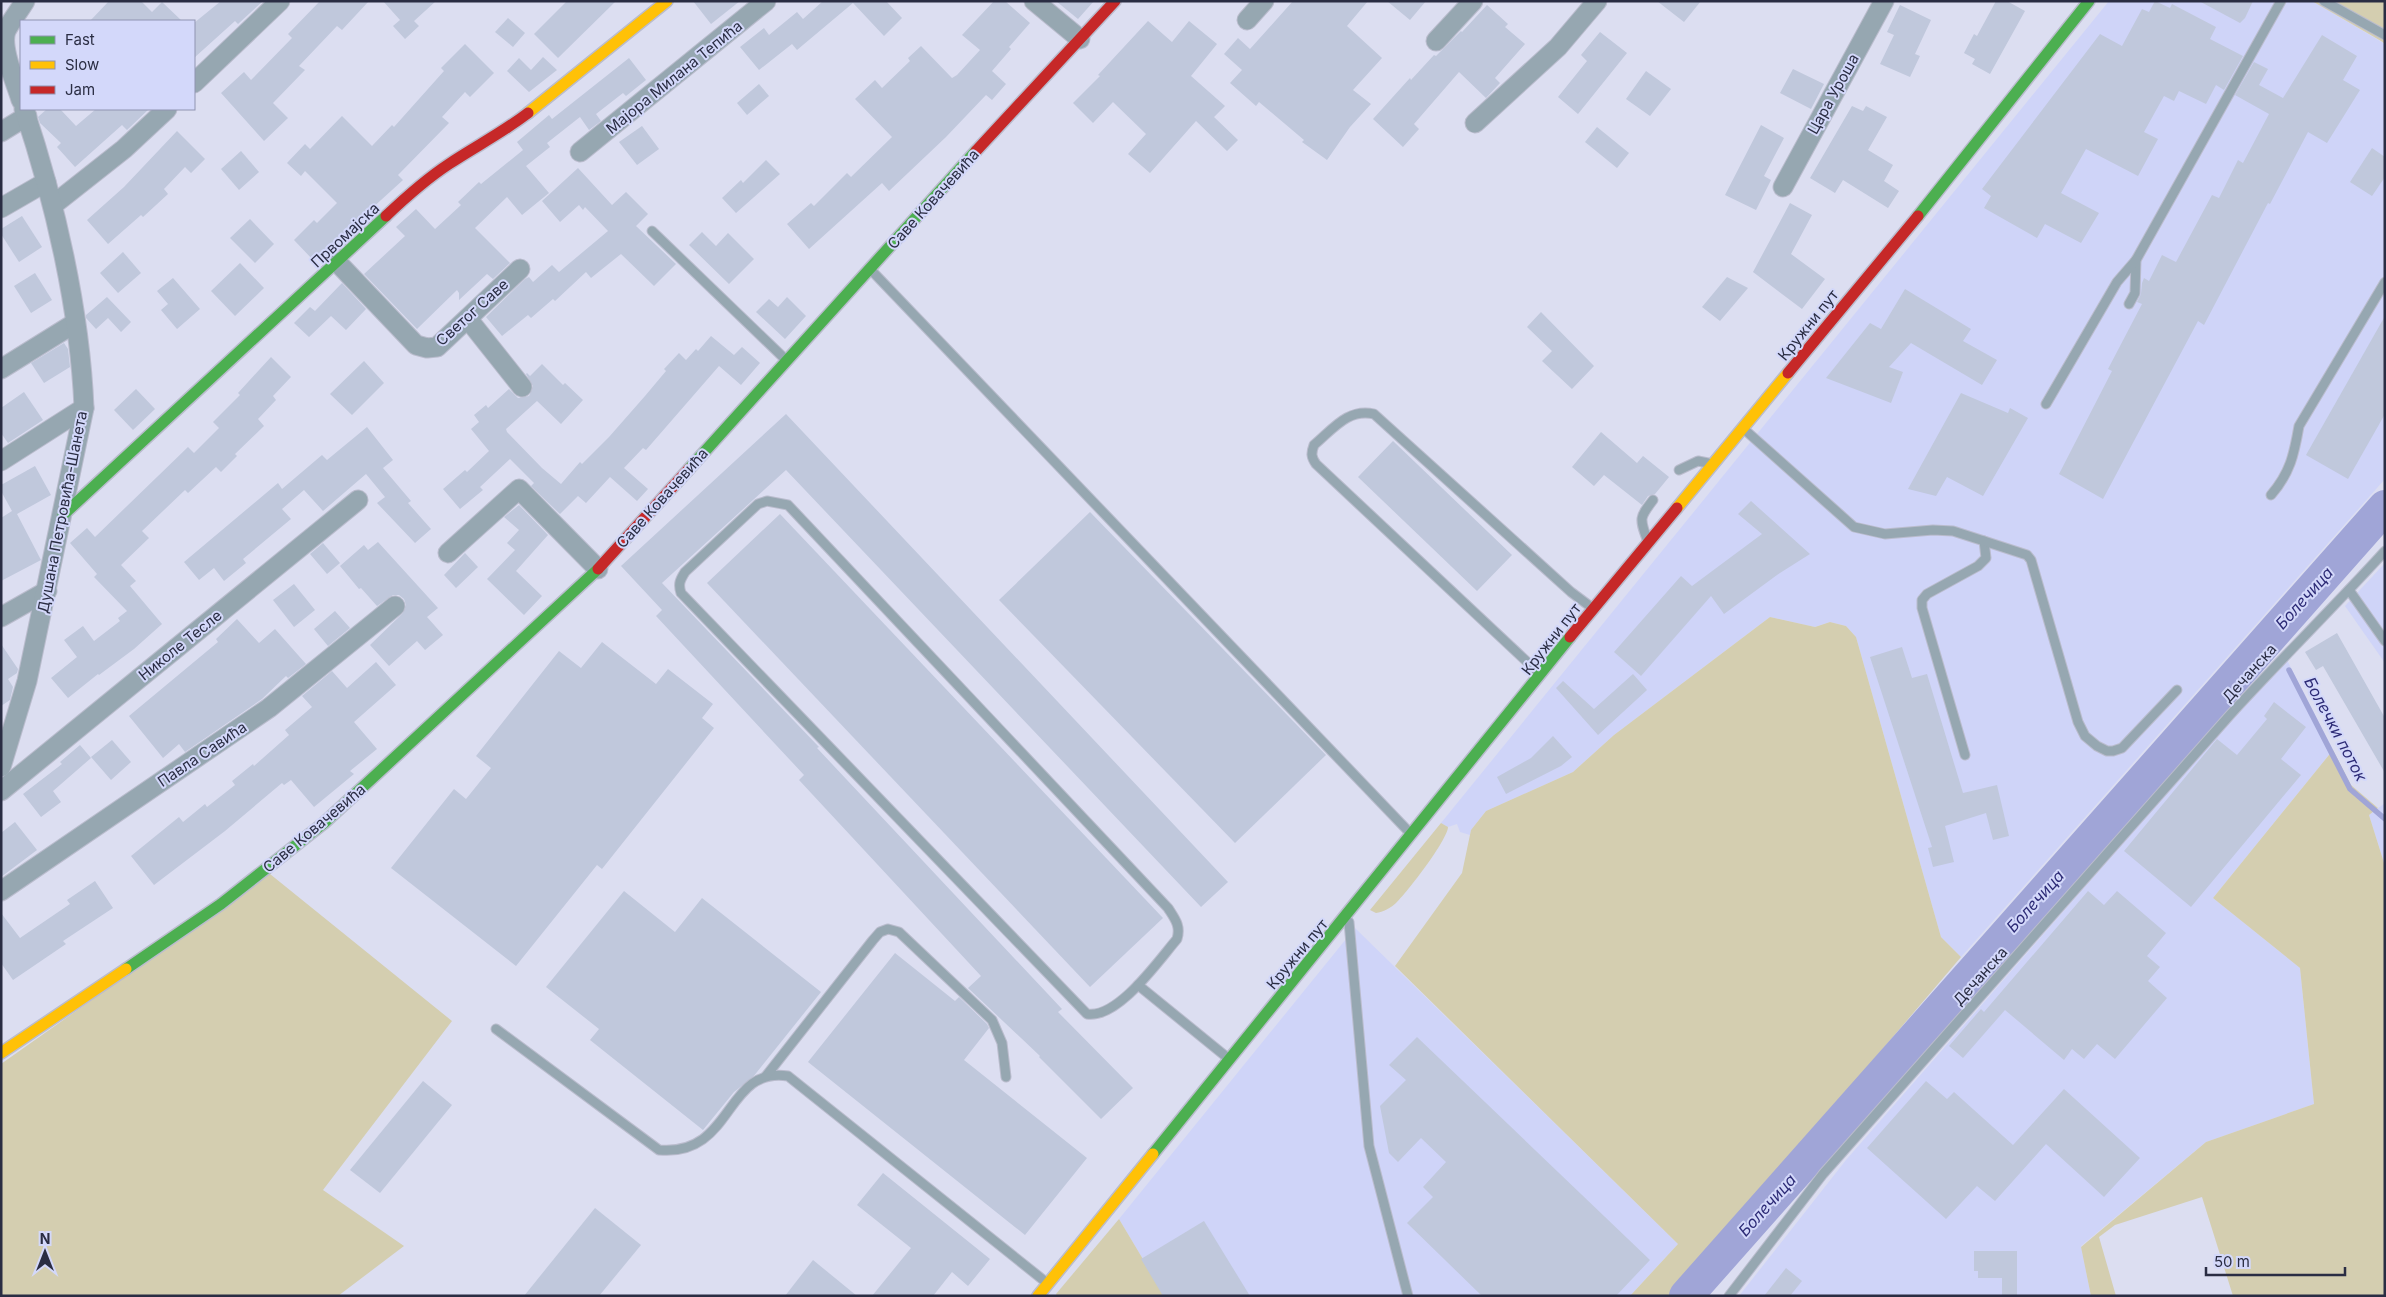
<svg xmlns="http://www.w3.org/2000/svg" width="2386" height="1297" viewBox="0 0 2386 1297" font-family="Inter,sans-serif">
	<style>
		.built { fill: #cfd4f8 }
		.green { fill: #d4ceb0 }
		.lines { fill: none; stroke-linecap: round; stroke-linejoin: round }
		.stream { stroke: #a0a5d7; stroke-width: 5.5 }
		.river { stroke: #a0a5d7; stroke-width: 34 }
		.building { fill: #c0c8dc }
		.lane-casing { stroke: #babccd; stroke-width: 11 }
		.street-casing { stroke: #babccd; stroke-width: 21 }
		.fast-casing { stroke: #babccd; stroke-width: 14 }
		.slow-casing { stroke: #babccd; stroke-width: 14 }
		.jam-casing { stroke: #babccd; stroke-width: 14 }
		.lane { stroke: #96a7b1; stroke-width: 9 }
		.street { stroke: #96a7b1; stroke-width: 19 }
		.fast { stroke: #4caf50; stroke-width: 11 }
		.slow { stroke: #ffc107; stroke-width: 11 }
		.jam { stroke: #c62828; stroke-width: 11 }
		.labels { text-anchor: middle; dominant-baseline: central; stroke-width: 4; stroke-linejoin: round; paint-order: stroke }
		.street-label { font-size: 15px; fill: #2a2d43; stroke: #d3d8fa }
		.water-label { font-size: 16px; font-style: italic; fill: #2d2b76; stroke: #d3d8fa }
	</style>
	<rect width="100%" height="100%" fill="#dcdef1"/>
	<g class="built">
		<polygon points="2109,1 2312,1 2385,44 2385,479 1961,957 1941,937 1856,637 1846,626 1830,622 1815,627 1770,617 1614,735 1573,772 1486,811 1471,830 1470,835 1460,832 1457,824 1448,827 1441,823"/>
		<polygon points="2385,563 2385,663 2345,606"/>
		<polygon points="2287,660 2333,750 2213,898 2300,968 2314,1104 2206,1142 2081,1246 2091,1296 1739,1296 1846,1160 2215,738"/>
		<polygon points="2385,803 2385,866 2369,815"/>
		<polygon points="1355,928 1678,1244 1630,1296 1165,1296 1119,1219"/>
	</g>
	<g class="green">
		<polygon points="2312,1 2385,1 2385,44 2381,41"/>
		<polygon points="1770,617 1815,627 1830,622 1846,626 1856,637 1941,937 1961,957 1672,1296 1630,1296 1678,1244 1395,966 1462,873 1471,830 1486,811 1573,772 1614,735"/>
		<polygon points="2333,750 2351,785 2378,808 2369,815 2385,866 2385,1296 2233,1296 2202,1197 2115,1225 2099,1237 2116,1296 2091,1296 2081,1247 2206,1142 2314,1104 2300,968 2213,898"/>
		<path d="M 1441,823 L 1448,827 C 1448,839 1407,893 1396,903 C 1391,908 1383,912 1376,913 L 1370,910 Z"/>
		<polygon points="270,874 452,1021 323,1190 404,1246 338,1296 1,1296 1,1064"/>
		<polygon points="1119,1219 1165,1296 1057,1296 1056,1294"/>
	</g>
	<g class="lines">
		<polyline class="stream" points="2289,670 2350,789 2385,819"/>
		<polyline class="river" points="1686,1296 2385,507"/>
	</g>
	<g class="building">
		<polygon points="109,1 141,1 152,12 162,2 182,21 90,21"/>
		<polygon points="221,1 263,1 238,24 235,21 194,58 194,23"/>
		<polygon points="320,1 369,1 342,30 337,26 299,66 305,70 273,103 288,118 264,141 221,93 244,72 251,80 292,38 288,34"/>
		<polygon points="383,1 436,1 414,21 419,26 405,39 393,26 400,20"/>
		<polygon points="567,1 616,1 558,58 534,34"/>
		<polygon points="693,1 740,1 711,24"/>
		<polygon points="823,1 886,1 902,18 884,36 853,3 797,50 792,44 759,70 740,47 764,28 769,35 797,12 803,19"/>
		<polygon points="994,1 1005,1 1030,23 1009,47 1011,49 992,71 1006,84 992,100 986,95 946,137 889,191 882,183 809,249 787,224 811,203 814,206 847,173 851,177 892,137 855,99 875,80 882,88 910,61 908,58 921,46 952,78 957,75 980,50 962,35"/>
		<polygon points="1056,1 1094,1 1078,19"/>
		<polygon points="1293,1 1368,1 1347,26 1382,58 1353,90 1371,104 1350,127 1327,160 1302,142 1304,140 1259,102 1256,106 1230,83 1242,70 1224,54 1238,38 1250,49"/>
		<polygon points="1387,1 1426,1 1410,20"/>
		<polygon points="1657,1 1701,1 1684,22"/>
		<polygon points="1996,1 2007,1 2025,11 1990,74 1972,64 1975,59 1964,53 1974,34 1977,36"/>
		<polygon points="2155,1 2170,8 2172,4 2216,27 2210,39 2243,56 2224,90 2216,85 2206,104 2179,91 2174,101 2164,96 2144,132 2158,139 2138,176 2086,149 2061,193 2099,213 2081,243 2045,224 2037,238 1984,208 1991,196 1982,189 2100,34 2122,46 2142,9 2149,12"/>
		<polygon points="2199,1 2253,1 2245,18 2240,23"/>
		<polygon points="1487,5 1508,24 1505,27 1525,44 1495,78 1500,83 1486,98 1459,72 1414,124 1419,129 1403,147 1373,119 1410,78 1411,80 1434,55 1436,56 1461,31 1462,32"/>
		<polygon points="1900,5 1931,20 1915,54 1920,56 1910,77 1880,64 1894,35 1887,32"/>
		<polygon points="508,18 525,33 513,47 495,32"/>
		<polygon points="1148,21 1172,42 1189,21 1217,44 1191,76 1225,106 1214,117 1238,140 1227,151 1196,121 1150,173 1128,154 1146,134 1113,102 1093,123 1073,103 1100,76 1098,75"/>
		<polygon points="1600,32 1627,53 1578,114 1558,97 1587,61 1581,55"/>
		<polygon points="2322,35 2357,56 2343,80 2360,90 2327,143 2308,132 2270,204 2268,203 2204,325 2198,321 2103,499 2059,474 2112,371 2108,369 2142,304 2137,302 2141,294 2142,283 2144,278 2149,281 2162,255 2176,262 2212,195 2219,198 2238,160 2243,163 2269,114 2235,95 2254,62 2268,69 2259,85 2283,98"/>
		<polygon points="465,44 494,73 470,97 465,92 442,117 449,123 398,175 403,180 314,261 294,240 314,220 317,223 337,203 305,171 301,176 287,163 305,144 310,149 342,116 372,146 392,125 394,127 444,71 441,68"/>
		<polygon points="543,57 557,70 529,92 507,71 519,58 531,70"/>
		<polygon points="629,58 646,80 626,96 623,93 596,114 601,121 589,130 580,117 547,143 550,147 526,166 549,193 522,215 507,197 475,228 510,263 493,279 487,274 459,300 459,293 457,290 417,329 364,274 405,236 396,227 416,209 435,229 461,205 458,202 479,182 481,184 523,150 517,142 549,115 552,119"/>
		<polygon points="1793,69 1824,84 1811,109 1780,93"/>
		<polygon points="1646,71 1671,89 1650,116 1626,99"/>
		<polygon points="759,84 769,96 747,115 737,103"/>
		<polygon points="1852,106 1863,111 1866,106 1887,117 1868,150 1893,165 1884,181 1899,191 1888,208 1843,180 1835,193 1810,178"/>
		<polygon points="47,109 60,109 76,126 96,109 149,109 127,130 122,125 75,167 57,147 61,143 40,123 38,117"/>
		<polygon points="1761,125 1784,138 1764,176 1771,180 1756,210 1725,195"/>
		<polygon points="642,126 659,149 637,165 619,142"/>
		<polygon points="1597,127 1629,153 1617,168 1585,142"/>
		<polygon points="177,131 205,159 191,173 185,167 164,189 168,194 143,217 141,215 108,244 87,220 124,187"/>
		<polygon points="2372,148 2385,157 2385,177 2372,196 2350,182"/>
		<polygon points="241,151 259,172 239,190 221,169"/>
		<polygon points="766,160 780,174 736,213 722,198 741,180 743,183"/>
		<polygon points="578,168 612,205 626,192 648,214 636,226 676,264 654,286 621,254 591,278 586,272 555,301 553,299 531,318 528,315 502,336 486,317 525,279 529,277 533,282 552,265 559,272 608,231 585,207 583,210 579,205 560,222 542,201"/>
		<polygon points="1790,203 1812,215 1791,254 1825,279 1802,309 1753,272"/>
		<polygon points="22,216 42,247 19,262 1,234 1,229"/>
		<polygon points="250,219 274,244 255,263 230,238"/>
		<polygon points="702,232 716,246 728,233 754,259 729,284 689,245"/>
		<polygon points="123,252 141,273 118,293 100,273"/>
		<polygon points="240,263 264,288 235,316 211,291"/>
		<polygon points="35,273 52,300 31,313 14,286"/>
		<polygon points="1727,277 1748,288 1720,321 1702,307"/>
		<polygon points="173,278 200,309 177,329 161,310 168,304 157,291"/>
		<polygon points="342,283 366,309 346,330 331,316 309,337 294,323 310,307 315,311"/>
		<polygon points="1905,289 1971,329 1963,341 1997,360 1982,385 1911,343 1889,367 1903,372 1891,403 1826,378 1870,323 1881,329"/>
		<polygon points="107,297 131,322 121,332 108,318 96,329 86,318 86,315"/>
		<polygon points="787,297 806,316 785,339 756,312 769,299 778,307"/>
		<polygon points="1541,312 1594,366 1572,389 1542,361 1552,351 1527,327"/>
		<polygon points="2385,316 2385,414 2348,479 2306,455"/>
		<polygon points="711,336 734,355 742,347 760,363 741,385 719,366 646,450 643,448 624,468 648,489 637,501 610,477 586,503 578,496 560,514 531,486 534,483 510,459 480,487 483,490 460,509 443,489 465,470 467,472 489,451 471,429 479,422 474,415 486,405 488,408 509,389 518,398 529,396 533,386 526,374 527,373 530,376 542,364 563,385 565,383 583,400 561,424 537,401 506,429 507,432 542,468 561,484 580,462 582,464 609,437 645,396 666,371 664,369 679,353 686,360 696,349 698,351"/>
		<polygon points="64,343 68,349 70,367 44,383 31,363"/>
		<polygon points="271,357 291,377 273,396 276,400 258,419 264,426 235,454 237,456 221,472 216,467 188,493 185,490 142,531 149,538 121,565 136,581 130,586 162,624 134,649 99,675 98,674 68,698 51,678 77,657 64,640 83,626 94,641 120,621 118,618 127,611 94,577 97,574 70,543 87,528 95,537 188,447 194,453 219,428 213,422 240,395 238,393"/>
		<polygon points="364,361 384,383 352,415 330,394"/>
		<polygon points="136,389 155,409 133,430 114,410"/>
		<polygon points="24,392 43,420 8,443 1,433 1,408"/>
		<polygon points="1961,393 2008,413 2010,408 2028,418 1983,496 1947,477 1936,496 1908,489"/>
		<polygon points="786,414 1228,882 1201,907 786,470 662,583 819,747 817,748 1062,1009 1058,1012 1133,1088 1101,1119 1039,1057 1040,1056 968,988 981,976 799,780 804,775 656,616 662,610 621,566"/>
		<polygon points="367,427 393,460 383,468 411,501 408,503 431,529 415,543 377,503 385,497 366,474 323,511 304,490 282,509 291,519 243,559 246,563 224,581 214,568 199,580 184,562 278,483 282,489 322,455 327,460"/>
		<polygon points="1601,432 1637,463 1643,456 1669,477 1655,494 1648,496 1642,505 1604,475 1594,486 1572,467"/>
		<polygon points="1393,441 1512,555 1477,591 1358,477"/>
		<polygon points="35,466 51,495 17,514 41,560 1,581 1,518 12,511 1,491 1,485"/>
		<polygon points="1751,501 1810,554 1777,575 1724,614 1711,596 1641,676 1614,652 1681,576 1692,586 1762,534 1738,514"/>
		<polygon points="519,505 548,535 516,571 542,596 524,615 487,579 515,550 507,543 519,530 504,517"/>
		<polygon points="1090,512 1326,755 1235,843 999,600"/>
		<polygon points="780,514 1163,918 1090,987 707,583"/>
		<polygon points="378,542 438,608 427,617 443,635 425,650 417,641 389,666 370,645 402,614 406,605 404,599 399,595 393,595 377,606 361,588 359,589 340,566 364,545 368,550"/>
		<polygon points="323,543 340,563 327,574 310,554"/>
		<polygon points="465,553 478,567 456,588 444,575"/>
		<polygon points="294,584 315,610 294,627 273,600"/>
		<polygon points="335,611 350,628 328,646 314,629"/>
		<polygon points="237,619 259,643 275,629 306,664 288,678 286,676 262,699 185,752 179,744 163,758 129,716 218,642 216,639"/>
		<polygon points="2337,633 2385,718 2385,773 2323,666 2316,670 2305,652"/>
		<polygon points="602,642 656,684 668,669 713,704 702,718 714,728 602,869 597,865 516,966 391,868 454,789 466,799 491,768 476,756 559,651 581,668"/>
		<polygon points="1,644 18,669 17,673 8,679 13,687 10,700 1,706"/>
		<polygon points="1902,647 1912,678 1927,674 1963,793 1997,785 2009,836 1993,840 1986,813 1945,826 1954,862 1933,867 1928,848 1932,847 1870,657"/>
		<polygon points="376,662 396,685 354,722 377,749 350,771 354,774 314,807 291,780 284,785 282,783 225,831 154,885 131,856 179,817 183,822 205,804 207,807 235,785 232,781 253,764 254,766 289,735 285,730 312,707 302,696 332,671 347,688"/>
		<polygon points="1633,674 1647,690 1598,735 1556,688 1563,681 1594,709"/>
		<polygon points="2274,702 2306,727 2281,759 2301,775 2191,907 2124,851 2217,739 2237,755 2267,719 2264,716"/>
		<polygon points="1553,736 1572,757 1561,766 1506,794 1497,777 1531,758"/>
		<polygon points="112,740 131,762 111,780 91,757"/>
		<polygon points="80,745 91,758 53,791 61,802 41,817 23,794 62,764 60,762"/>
		<polygon points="15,822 37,850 1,877 1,833"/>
		<polygon points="95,881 113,908 63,941 66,944 13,980 1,963 1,913 20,938 70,904 67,900"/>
		<polygon points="624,891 675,932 702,898 821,992 753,1077 734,1092 703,1130 590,1040 599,1029 546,987"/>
		<polygon points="2088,891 2104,905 2117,891 2166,933 2147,956 2160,967 2148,981 2167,998 2115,1059 2097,1044 2084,1059 2072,1049 2064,1060 2005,1010 1963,1058 1949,1046 1981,1009 1984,1012"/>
		<polygon points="895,953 955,1001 959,997 987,1024 989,1028 964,1060 1087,1158 1025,1235 808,1062"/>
		<polygon points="1417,1037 1650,1260 1616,1296 1482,1296 1407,1223 1433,1197 1423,1187 1446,1162 1421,1138 1398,1162 1389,1153 1380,1106 1406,1080 1389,1065"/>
		<polygon points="423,1081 452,1105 380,1193 350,1170"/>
		<polygon points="1926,1081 1947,1099 1954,1092 2013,1145 2064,1089 2140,1158 2104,1197 2046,1144 1995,1201 1977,1186 1946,1219 1867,1148"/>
		<polygon points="883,1173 990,1259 968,1286 952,1272 933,1296 872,1296 911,1248 857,1205"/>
		<polygon points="595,1208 641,1245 599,1296 524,1296"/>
		<polygon points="1204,1221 1250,1296 1163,1296 1141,1259"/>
		<polygon points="1974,1251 2017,1251 2017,1296 2002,1296 2002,1278 1978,1278 1978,1271 1974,1271"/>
		<polygon points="813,1260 857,1296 785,1296"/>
		<polygon points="1786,1268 1802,1281 1790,1296 1764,1296"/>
	</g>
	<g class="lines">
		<g class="lane-casing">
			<g id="lane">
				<polyline points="2324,1 2385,35"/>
				<polyline points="652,231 785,359"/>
				<polyline points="872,271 1411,834"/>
				<polyline points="2129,304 2135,293 2136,260 2281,1"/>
				<polyline points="2046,404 2117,282 2136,260"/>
				<polyline points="1745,430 1854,527 1885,534 1933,530 1953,531 1984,541 1986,558 1978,566 1927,594 1922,600 1922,608 1965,755"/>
				<polyline points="1679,470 1698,461 1708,463"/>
				<path d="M 2271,495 C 2290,473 2294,455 2299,426 L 2385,282"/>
				<path d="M 767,501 L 788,505 L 1168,908 C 1175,919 1181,926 1177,939 C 1159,960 1118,1019 1087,1014 L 681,593 C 678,584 680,580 685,572 L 758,504 Z"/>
				<path d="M 1647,539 C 1639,518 1640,517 1653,500"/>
				<polyline points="1984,541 2027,555 2031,560 2078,722 2085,736 2097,746 2107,751 2113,751 2122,748 2177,690"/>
				<polyline points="2349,590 2385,641"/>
				<path d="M 1539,673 L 1316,464 C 1311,457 1311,453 1314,445 C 1333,429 1348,408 1374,414 L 1571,592 L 1591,607"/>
				<polyline points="1349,922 1369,1146 1408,1296"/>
				<polyline points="1138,985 1229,1059"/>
				<path d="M 496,1029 L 659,1150 C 734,1157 724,1066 788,1076 L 1047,1283"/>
				<polyline points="766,1076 873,940 880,932 888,929 899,932 992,1020 1002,1043 1006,1077"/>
				<path d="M 1729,1296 L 1823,1174 L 2229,716 C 2280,660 2334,607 2385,551"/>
			</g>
		</g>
		<g class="street-casing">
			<g id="street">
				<polyline points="1034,1 1080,39"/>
				<polyline points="1247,20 1264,1"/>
				<polyline points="1436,41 1473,1"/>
				<polyline points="194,83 280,1"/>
				<path d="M 21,100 C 16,83 0,48 6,31 C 11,21 19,11 25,1"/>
				<polyline points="1475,123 1558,47 1597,1"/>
				<polyline points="1,132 27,116"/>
				<polyline points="580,152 766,1"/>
				<polyline points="1783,187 1884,1"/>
				<polyline points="53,205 124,149 167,109"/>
				<polyline points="1,208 46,182"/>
				<polyline points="337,262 416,345 427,348 437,347 520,269"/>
				<polyline points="468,319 522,387"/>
				<polyline points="1,369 75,323"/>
				<polyline points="1,461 84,408"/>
				<polyline points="448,553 519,489 598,569"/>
				<polyline points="1,617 47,591"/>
				<path d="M 1,767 L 27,681 L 84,408 C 80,310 55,202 24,109"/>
				<polyline points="1,791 358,500"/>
				<polyline points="1,891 269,708 395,606"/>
			</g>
		</g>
		<g class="fast-casing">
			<g id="fast">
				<polyline points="1918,216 2089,1"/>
				<polyline points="689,469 976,151"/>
				<polyline points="63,515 386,216"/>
				<polyline points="126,969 221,904 324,823 598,569"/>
				<polyline points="1153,1154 1570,637"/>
			</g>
		</g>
		<g class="slow-casing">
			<g id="slow">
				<polyline points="528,113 667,1"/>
				<polyline points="1677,508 1788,373"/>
				<polyline points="1,1053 126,969"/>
				<polyline points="1038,1296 1153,1154"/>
			</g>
		</g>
		<g class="jam-casing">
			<g id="jam">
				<polyline points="976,151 1115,1"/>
				<path d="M 386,216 C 406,197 426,179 449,164 C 476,146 502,133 528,113"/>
				<polyline points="1788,373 1918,216"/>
				<polyline points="598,569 689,469"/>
				<polyline points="1570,637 1677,508"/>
			</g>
		</g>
		<use href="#lane" class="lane"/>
		<use href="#street" class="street"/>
		<use href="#fast" class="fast"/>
		<use href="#slow" class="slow"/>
		<use href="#jam" class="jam"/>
	</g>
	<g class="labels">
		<g class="street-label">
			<text transform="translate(674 77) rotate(-39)">Мајора Милана Тепића</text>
			<text transform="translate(1833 94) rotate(-61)">Цара Уроша</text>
			<text transform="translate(933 199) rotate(-48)">Саве Ковачевића</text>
			<text transform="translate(345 235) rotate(-43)">Првомајска</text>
			<text transform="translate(472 312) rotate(-42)">Светог Саве</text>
			<text transform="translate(1808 325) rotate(-51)">Кружни пут</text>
			<text transform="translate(662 498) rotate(-48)">Саве Ковачевића</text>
			<text transform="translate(62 512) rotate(-79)">Душана Петровића-Шанета</text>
			<text transform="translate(1551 639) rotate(-52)">Кружни пут</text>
			<text transform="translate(180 645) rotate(-39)">Николе Тесле</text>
			<text transform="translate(2249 673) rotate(-48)">Дечанска</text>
			<text transform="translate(202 754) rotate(-34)">Павла Савића</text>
			<text transform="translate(314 828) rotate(-40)">Саве Ковачевића</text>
			<text transform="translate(1297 954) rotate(-50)">Кружни пут</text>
			<text transform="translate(1980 976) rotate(-48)">Дечанска</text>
		</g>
		<g class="water-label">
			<text transform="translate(2304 598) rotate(-48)">Болечица</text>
			<text transform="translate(2336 729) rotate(62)">Болечки поток</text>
			<text transform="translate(2035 901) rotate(-48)">Болечица</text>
			<text transform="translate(1767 1205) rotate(-48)">Болечица</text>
		</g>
	</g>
	<rect width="2386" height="1297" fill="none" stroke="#2a2d43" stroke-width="5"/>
	<rect x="20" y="20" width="175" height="90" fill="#d3d8fa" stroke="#8f94b1"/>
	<rect x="30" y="36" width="25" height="8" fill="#4caf50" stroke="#8f94b1"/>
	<text x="65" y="45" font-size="15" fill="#2a2d43">Fast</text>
	<rect x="30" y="61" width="25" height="8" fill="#ffc107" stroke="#8f94b1"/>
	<text x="65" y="70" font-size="15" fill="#2a2d43">Slow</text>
	<rect x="30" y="86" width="25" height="8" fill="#c62828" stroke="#8f94b1"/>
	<text x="65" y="95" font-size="15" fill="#2a2d43">Jam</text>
	<g transform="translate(45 1252)" stroke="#d3d8fa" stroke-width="4" paint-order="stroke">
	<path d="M0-4L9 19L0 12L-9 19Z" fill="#2a2d43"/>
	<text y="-8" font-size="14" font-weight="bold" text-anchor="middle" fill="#2a2d43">N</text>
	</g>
	<path d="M2206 1267v8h139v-8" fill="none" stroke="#2a2d43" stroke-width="2.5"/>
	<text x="2214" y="1267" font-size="15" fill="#2a2d43" stroke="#d3d8fa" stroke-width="4" paint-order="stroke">50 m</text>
</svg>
